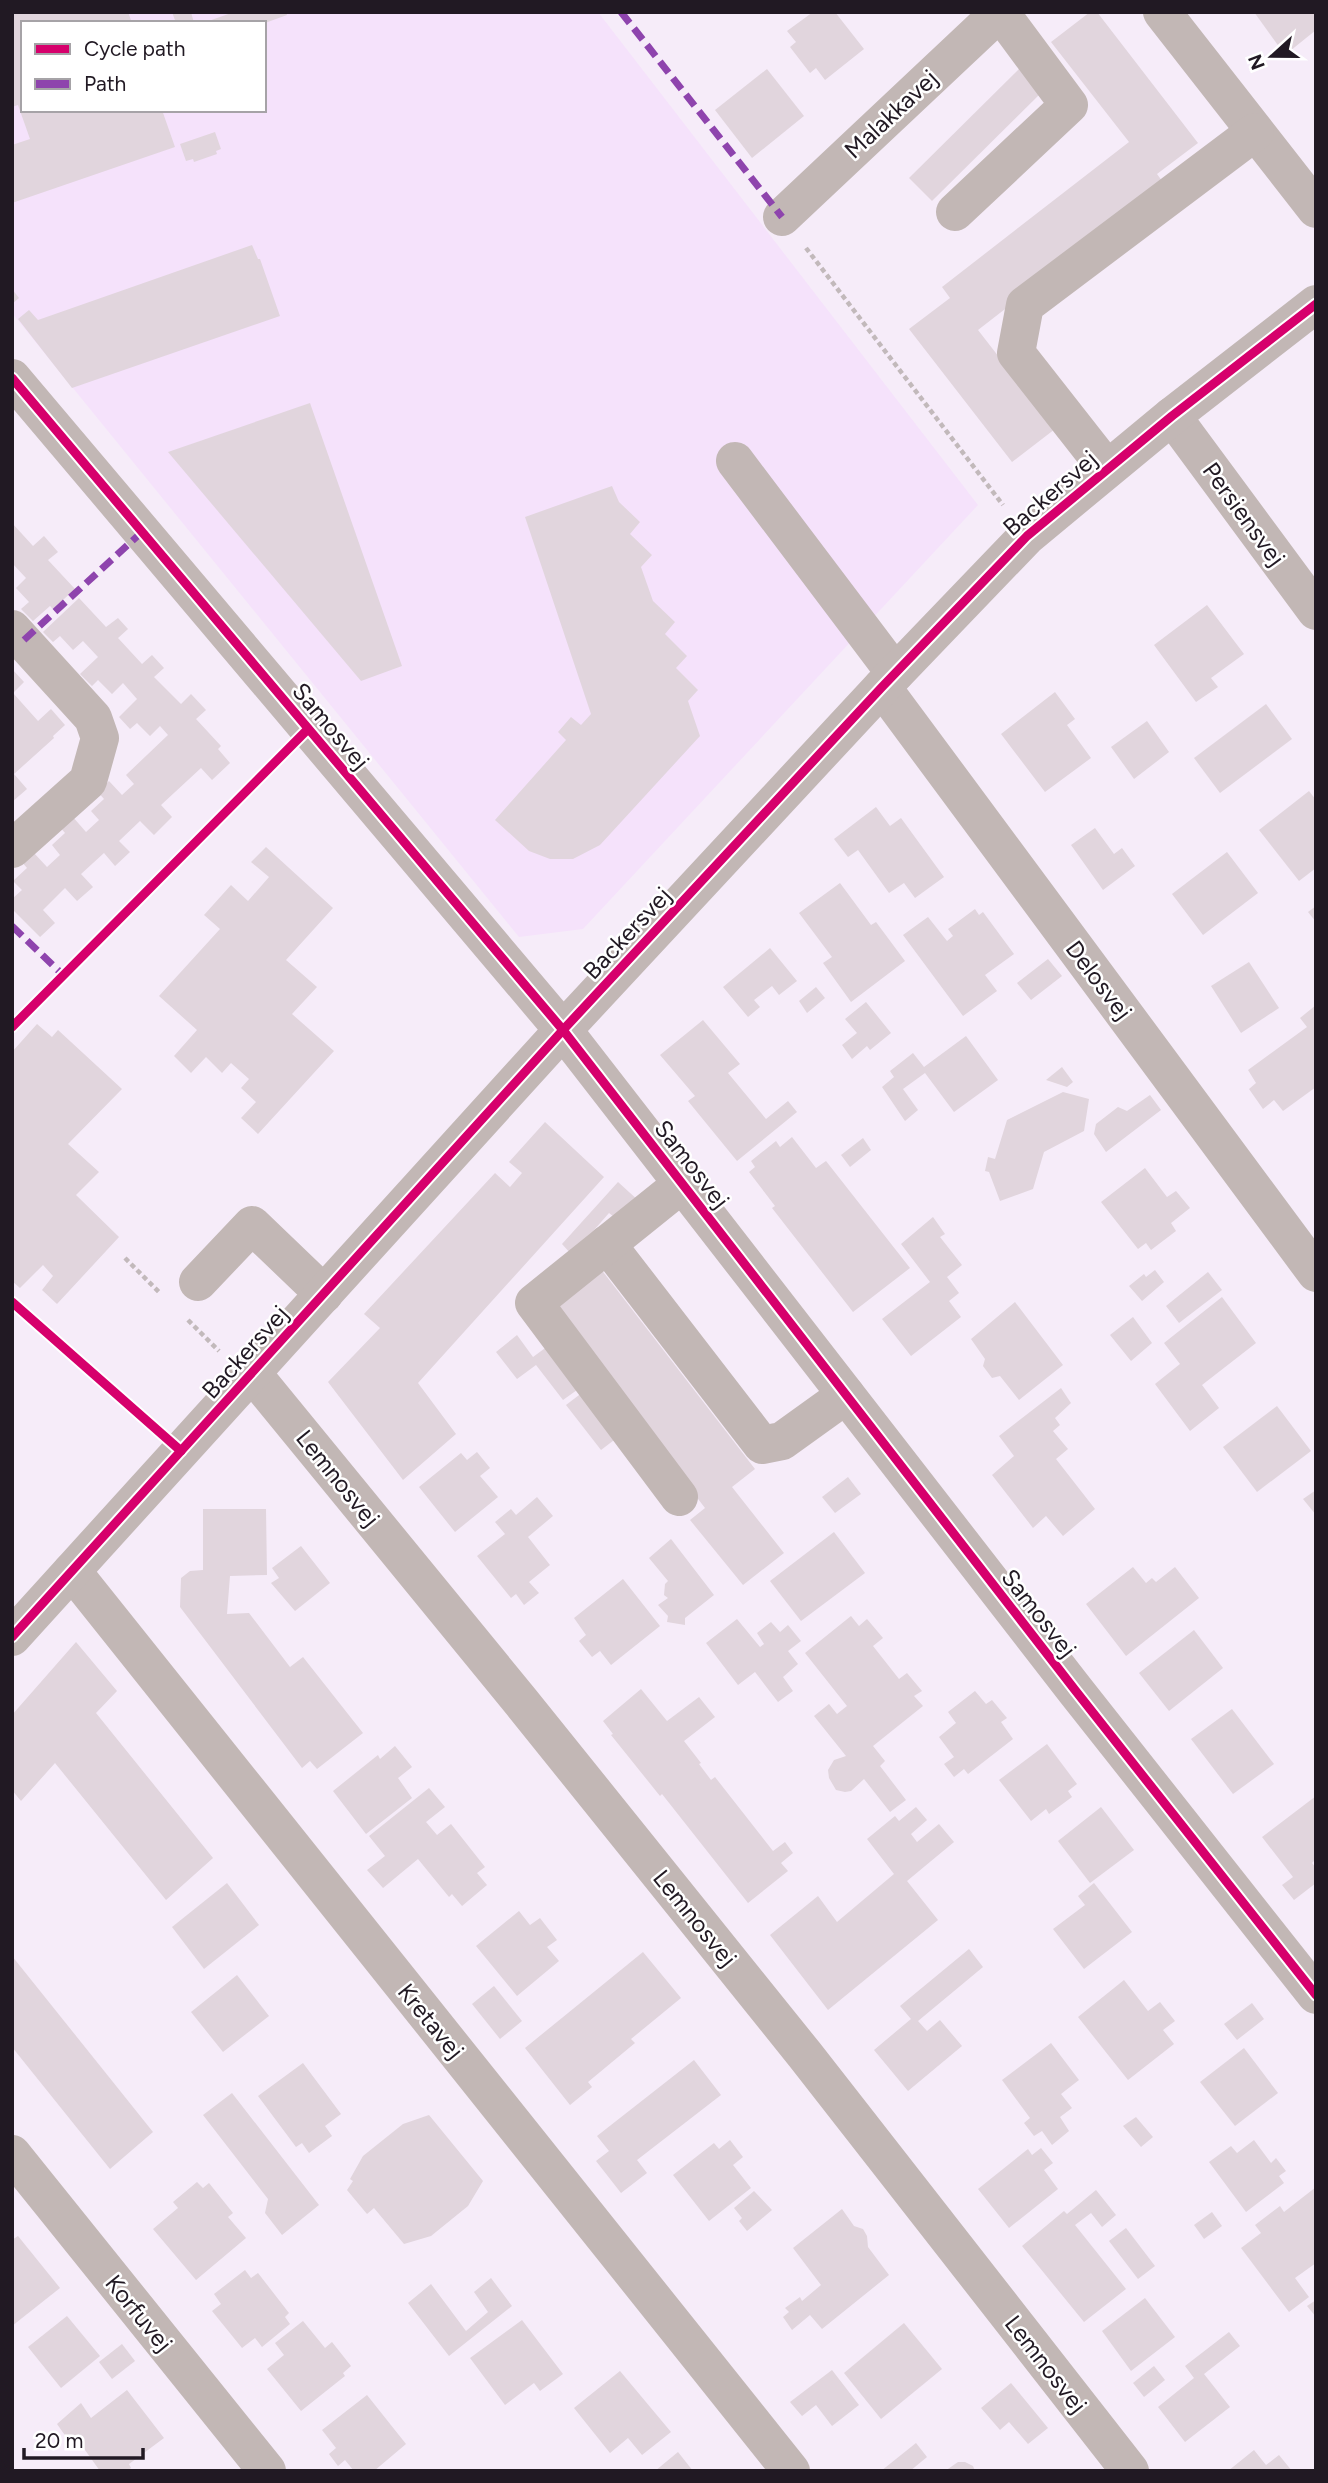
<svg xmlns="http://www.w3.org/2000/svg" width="1328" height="2483" viewBox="0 0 1328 2483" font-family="Figtree,sans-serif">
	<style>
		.built { fill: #f5e2fb; fill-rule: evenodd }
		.building { fill: #e1d5dd }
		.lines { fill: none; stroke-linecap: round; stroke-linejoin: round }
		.path { stroke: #c2b9bb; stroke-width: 4.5; stroke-dasharray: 5 3.5; stroke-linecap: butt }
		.minor { stroke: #c2b7b5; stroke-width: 38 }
		.quiet { stroke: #8e44ad; stroke-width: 7; stroke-dasharray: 14 7; stroke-linecap: butt }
		.cycleway-casing { stroke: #fff; stroke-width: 13 }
		.cycleway { stroke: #d6006c; stroke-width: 9 }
		.labels { text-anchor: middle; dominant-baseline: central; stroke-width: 5; stroke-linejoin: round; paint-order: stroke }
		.street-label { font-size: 24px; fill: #211923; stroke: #fff }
	</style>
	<rect width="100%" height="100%" fill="#f6ecf9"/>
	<path class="built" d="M 12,12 L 598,12 L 978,505 L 583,929 L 519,937 L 12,313 ZM 23,23 L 264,23 L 264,110 L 23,110 Z"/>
	<g class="building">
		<polygon points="12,12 128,12 132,23 23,23 23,110 162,110 175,147 12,203 12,145 30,139 18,105 12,107"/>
		<polygon points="172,12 191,12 194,23 176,23"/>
		<polygon points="234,12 286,12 287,15 265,23 203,23"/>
		<polygon points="813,12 835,12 864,49 825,80 816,68 810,73 790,47 796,42 787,31"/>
		<polygon points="1090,12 1097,12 1198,143 1157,174 1165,185 978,330 1055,429 1012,462 909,329 950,298 942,287 1129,142 1051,42"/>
		<polygon points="1254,12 1316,12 1316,30 1285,55"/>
		<polygon points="1020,68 1043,91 932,201 909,178"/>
		<polygon points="767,69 804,116 752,158 715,110"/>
		<polygon points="215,132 221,149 216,151 217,154 194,162 193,159 186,161 180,144"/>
		<polygon points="252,245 258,259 260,259 280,316 72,388 18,319 29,310 38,320"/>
		<polygon points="12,289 19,298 12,304"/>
		<polygon points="310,403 402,666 361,681 168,452"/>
		<polygon points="612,486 619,502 640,522 630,534 652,555 641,567 653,601 675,622 665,634 687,656 676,668 698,690 688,701 700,736 600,845 573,859 550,859 529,851 495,820 566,740 558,732 571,717 581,725 591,714 525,517"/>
		<polygon points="12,523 33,546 44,536 58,552 48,560 75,589 53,609 50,606 33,621 21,609 29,602 16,588 26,578 12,563"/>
		<polygon points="79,598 106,627 118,618 128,629 118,638 142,664 152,655 164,668 154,677 181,704 191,694 206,710 196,719 221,746 218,749 230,763 212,780 201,768 161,805 172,817 154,835 140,821 119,841 130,852 115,866 104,853 81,874 93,887 77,901 65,888 43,910 55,923 40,937 12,909 12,899 22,890 13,881 27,868 22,862 33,852 47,867 60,855 52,845 65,833 60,827 72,816 86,832 99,820 91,811 104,799 98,792 109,781 122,795 134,784 126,775 168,735 160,726 150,736 137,723 130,729 119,717 137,699 123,683 112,694 98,680 92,686 80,674 98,657 83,641 73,650 60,636 53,642 43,632"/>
		<polygon points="1207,605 1244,654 1211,678 1218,687 1196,702 1154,645"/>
		<polygon points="12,669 24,682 13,693 38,721 51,709 65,725 53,736 54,738 14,774 27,789 12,802"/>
		<polygon points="1055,692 1075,719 1067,725 1091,758 1045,792 1001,734"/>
		<polygon points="1266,704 1292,739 1220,793 1194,758"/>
		<polygon points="1147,721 1169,752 1134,779 1111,747"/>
		<polygon points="1309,791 1316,800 1316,868 1299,881 1259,830"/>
		<polygon points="876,807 890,826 901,818 944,877 915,898 904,883 889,893 858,850 848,857 834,839"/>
		<polygon points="1095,828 1114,854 1122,848 1135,866 1103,890 1071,845"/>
		<polygon points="266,847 333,908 286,960 317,987 292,1014 334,1051 258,1134 241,1118 256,1102 241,1088 249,1079 231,1063 222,1073 206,1057 191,1073 174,1056 197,1030 159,996 220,929 204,915 231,885 248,901 269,877 251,862"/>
		<polygon points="1227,852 1258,893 1203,935 1172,894"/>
		<polygon points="840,883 871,925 876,922 905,961 851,1002 823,963 832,957 799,913"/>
		<polygon points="1316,906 1316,922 1308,912"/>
		<polygon points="975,909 979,915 983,912 1014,954 985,975 997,991 963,1016 903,935 928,917 947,941 953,936 948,929"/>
		<polygon points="770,948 797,981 779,995 772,986 754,1000 760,1007 748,1017 723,987"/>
		<polygon points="1048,959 1062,976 1031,1000 1017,983"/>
		<polygon points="1249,962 1279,1008 1241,1033 1211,986"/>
		<polygon points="816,987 825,998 807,1013 799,1001"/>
		<polygon points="866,1002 891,1033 870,1050 867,1046 852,1059 842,1045 857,1033 845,1019"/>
		<polygon points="1316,1005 1316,1087 1283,1111 1274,1100 1263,1109 1249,1089 1256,1083 1248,1070 1307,1027 1300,1018"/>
		<polygon points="703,1020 740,1064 728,1073 766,1119 788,1101 797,1112 737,1161 688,1101 695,1096 660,1055"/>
		<polygon points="37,1024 52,1037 58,1030 122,1089 68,1144 99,1172 76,1195 119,1237 57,1304 42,1290 53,1276 43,1265 20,1288 12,1281 12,1052"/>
		<polygon points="966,1036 998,1080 954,1112 925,1073 903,1089 918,1110 905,1121 882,1087 894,1077 890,1071 913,1053 924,1067"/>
		<polygon points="1062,1067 1073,1082 1067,1087 1046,1080"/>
		<polygon points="1063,1092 1089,1099 1084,1131 1044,1152 1033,1189 1000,1201 989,1172 985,1171 988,1157 995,1159 1007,1120"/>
		<polygon points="1150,1095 1161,1110 1106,1152 1094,1134 1096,1124 1118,1107 1127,1111"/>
		<polygon points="545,1122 604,1177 418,1383 456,1434 403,1480 328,1382 380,1328 364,1314 495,1173 510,1187 522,1173 509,1162"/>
		<polygon points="792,1137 816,1168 826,1161 910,1268 853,1312 772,1208 775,1206 749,1172 755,1167 751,1161 776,1141 780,1147"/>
		<polygon points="863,1138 871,1150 850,1167 841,1155"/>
		<polygon points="1145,1168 1167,1197 1176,1191 1190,1208 1171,1223 1176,1231 1151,1250 1146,1243 1138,1249 1101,1202"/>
		<polygon points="618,1182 640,1202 622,1223 609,1213 572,1255 562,1244"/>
		<polygon points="933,1217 945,1234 940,1237 962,1265 947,1277 959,1293 949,1301 961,1317 911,1356 882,1319 930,1282 901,1244"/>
		<polygon points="597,1264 755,1469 732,1487 784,1553 743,1585 690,1520 705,1508 547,1302"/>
		<polygon points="1155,1270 1164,1282 1142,1301 1129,1286 1144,1274 1146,1277"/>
		<polygon points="1208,1272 1222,1290 1179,1323 1166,1306"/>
		<polygon points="1222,1297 1256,1343 1202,1385 1219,1408 1190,1431 1155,1384 1180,1364 1164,1343"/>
		<polygon points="1015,1302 1063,1365 1019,1400 1000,1376 992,1378 983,1366 985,1359 971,1339"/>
		<polygon points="1133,1317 1152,1343 1131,1361 1110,1335"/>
		<polygon points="517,1335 533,1357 552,1343 584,1385 563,1400 536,1365 517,1379 496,1352"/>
		<polygon points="1061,1388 1071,1403 1055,1418 1060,1425 1053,1431 1068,1449 1056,1459 1095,1509 1063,1536 1046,1516 1033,1528 992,1475 1014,1456 999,1436"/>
		<polygon points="587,1389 622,1434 601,1450 566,1405"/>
		<polygon points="1277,1406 1311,1451 1257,1492 1223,1447"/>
		<polygon points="477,1452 490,1468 480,1476 498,1497 455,1532 419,1487 461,1453 467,1460"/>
		<polygon points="848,1477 861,1494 835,1513 822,1497"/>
		<polygon points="1316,1490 1316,1515 1303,1499"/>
		<polygon points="537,1497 553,1516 528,1537 550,1565 529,1582 539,1593 524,1605 516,1594 511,1598 477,1556 505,1534 495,1522 511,1509 516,1515"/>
		<polygon points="203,1509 266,1509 267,1575 230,1576 227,1614 249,1613 290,1667 303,1657 363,1733 317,1769 310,1761 302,1768 180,1607 181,1578 190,1571 203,1570"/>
		<polygon points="834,1532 865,1573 801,1621 770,1581"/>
		<polygon points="671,1539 714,1595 685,1618 685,1625 667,1622 668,1616 658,1605 668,1598 664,1595 665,1584 668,1581 649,1558"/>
		<polygon points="301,1546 330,1583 295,1611 271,1583 279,1578 272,1568"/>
		<polygon points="1133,1567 1146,1583 1152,1578 1156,1582 1175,1567 1199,1598 1126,1656 1086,1604"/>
		<polygon points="623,1579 660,1626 611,1665 600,1651 592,1657 579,1641 586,1635 574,1618"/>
		<polygon points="851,1616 859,1626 867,1619 883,1638 873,1646 899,1679 907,1673 922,1691 914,1696 923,1706 873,1746 885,1761 880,1766 906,1800 890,1812 864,1779 851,1791 845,1792 836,1790 829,1778 828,1770 834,1760 846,1756 814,1716 829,1704 837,1714 847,1706 805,1653"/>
		<polygon points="737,1619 760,1647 764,1644 757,1633 771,1622 780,1632 788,1625 801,1641 788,1651 798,1664 783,1677 793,1691 778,1702 755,1672 738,1685 706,1643"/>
		<polygon points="1194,1630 1223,1668 1169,1711 1139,1673"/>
		<polygon points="76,1642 117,1691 96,1713 213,1858 166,1900 55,1763 21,1801 12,1790 12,1715"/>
		<polygon points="641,1689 667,1721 699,1697 715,1717 684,1741 701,1763 699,1764 711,1780 715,1777 773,1851 785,1842 793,1853 781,1863 788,1871 748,1903 662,1794 660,1796 611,1735 613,1734 603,1721"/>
		<polygon points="975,1691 986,1704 992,1700 1007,1718 1001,1722 1013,1739 968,1774 964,1769 954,1777 944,1764 954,1757 939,1737 956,1723 948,1712"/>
		<polygon points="1232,1709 1274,1764 1233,1794 1191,1739"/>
		<polygon points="1047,1744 1077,1784 1068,1791 1072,1797 1049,1814 1046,1809 1031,1821 999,1780"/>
		<polygon points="395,1746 412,1767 398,1778 412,1798 366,1834 333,1791 378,1755 380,1759"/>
		<polygon points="429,1788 445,1807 426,1822 437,1835 451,1824 485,1867 477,1873 487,1885 462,1906 452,1894 449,1897 418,1859 383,1888 367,1870 385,1856 369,1836"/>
		<polygon points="1316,1796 1316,1859 1312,1863 1316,1868 1316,1883 1294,1900 1282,1885 1293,1877 1262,1837"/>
		<polygon points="916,1807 927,1820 911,1834 917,1842 939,1824 954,1842 907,1881 938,1920 828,2010 770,1935 818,1896 837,1922 894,1874 867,1839 895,1816 899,1821"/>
		<polygon points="1101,1807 1134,1850 1090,1883 1058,1841"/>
		<polygon points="227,1883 259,1925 204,1969 172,1927"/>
		<polygon points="1094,1883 1132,1932 1084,1969 1053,1929 1085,1905 1078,1896"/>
		<polygon points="519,1911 530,1925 540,1918 557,1940 547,1947 559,1961 517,1996 476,1946"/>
		<polygon points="969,1949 983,1967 918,2021 927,2031 940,2020 962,2046 908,2091 874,2050 911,2019 900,2006"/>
		<polygon points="643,1952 681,1998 631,2039 635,2043 588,2082 592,2087 570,2105 525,2048"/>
		<polygon points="12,1956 153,2132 110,2169 12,2047"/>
		<polygon points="237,1975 269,2016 223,2052 191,2012"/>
		<polygon points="1124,1980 1148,2011 1160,2002 1175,2021 1163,2030 1174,2044 1128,2080 1078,2017"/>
		<polygon points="494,1986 522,2021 500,2039 472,2004"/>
		<polygon points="1252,2003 1264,2019 1237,2040 1224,2024"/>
		<polygon points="1051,2043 1079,2080 1061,2094 1072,2108 1060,2117 1069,2131 1052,2145 1042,2131 1034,2136 1024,2123 1030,2118 1002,2080"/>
		<polygon points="1244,2048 1278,2093 1235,2126 1200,2082"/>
		<polygon points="694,2060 721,2095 637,2160 647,2173 621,2193 596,2161 609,2151 597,2136"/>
		<polygon points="303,2063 341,2114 325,2126 332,2136 309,2153 302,2143 296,2147 258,2096"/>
		<polygon points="232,2093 319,2205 282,2235 265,2213 268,2199 203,2115"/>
		<polygon points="429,2115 483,2181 468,2206 431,2236 404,2244 374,2208 367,2214 347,2190 353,2181 350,2179 363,2156 403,2124"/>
		<polygon points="1136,2117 1153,2137 1141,2147 1123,2126"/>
		<polygon points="730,2140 743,2157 733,2165 751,2188 709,2221 673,2175 714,2143 719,2149"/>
		<polygon points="1254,2140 1271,2163 1276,2158 1286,2171 1279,2176 1284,2183 1246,2212 1209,2162 1231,2146 1237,2153"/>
		<polygon points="1041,2148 1053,2163 1044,2170 1058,2189 1009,2228 978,2189 1028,2149 1032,2155"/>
		<polygon points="197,2182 203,2188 209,2183 233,2213 228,2217 246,2238 196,2280 153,2229 178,2208 173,2202"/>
		<polygon points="1316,2187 1316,2263 1295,2278 1309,2297 1289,2312 1241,2248 1261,2233 1255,2225 1280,2206 1284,2212"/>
		<polygon points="1096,2190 1116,2215 1102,2227 1091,2213 1075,2225 1126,2289 1084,2322 1022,2246 1064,2211 1067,2214"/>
		<polygon points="754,2191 772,2210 747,2231 739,2221 742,2218 734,2208"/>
		<polygon points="842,2209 854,2226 863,2229 867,2236 868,2247 889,2275 822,2329 810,2315 792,2330 783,2317 789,2312 785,2308 800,2297 802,2301 821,2285 793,2248"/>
		<polygon points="1212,2212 1222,2226 1204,2239 1194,2225"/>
		<polygon points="1126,2228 1155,2266 1138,2279 1109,2241"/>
		<polygon points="18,2236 60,2288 12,2326 12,2240"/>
		<polygon points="245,2270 251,2278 258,2273 289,2313 285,2317 290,2324 262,2347 255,2338 242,2348 212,2311 221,2304 214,2294"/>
		<polygon points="491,2278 512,2306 449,2356 408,2303 431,2284 466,2331 488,2312 474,2292"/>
		<polygon points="1145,2298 1175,2337 1131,2371 1102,2331"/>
		<polygon points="1316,2300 1316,2317 1307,2306"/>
		<polygon points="67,2316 100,2356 61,2388 28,2347"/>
		<polygon points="522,2320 563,2374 540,2391 534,2383 505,2405 470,2358"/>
		<polygon points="303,2321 325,2348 332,2342 351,2366 343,2373 345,2376 301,2411 267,2369 284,2355 275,2343"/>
		<polygon points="904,2323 942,2369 881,2419 844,2373"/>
		<polygon points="1229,2332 1240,2346 1204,2374 1230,2407 1185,2442 1158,2407 1194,2378 1185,2366"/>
		<polygon points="122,2344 135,2361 112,2379 99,2362"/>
		<polygon points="1154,2366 1165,2380 1144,2397 1133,2383"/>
		<polygon points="832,2370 859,2405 832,2426 816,2405 802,2416 790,2402"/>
		<polygon points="620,2371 671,2432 642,2455 628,2438 610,2453 574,2408"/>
		<polygon points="1011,2383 1048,2428 1028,2444 1009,2422 1000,2430 981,2408"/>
		<polygon points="127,2390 164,2438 129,2464 131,2468 126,2471 100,2471 75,2436 69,2441 57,2424 81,2403 91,2418"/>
		<polygon points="367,2395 406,2444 374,2471 354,2471 345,2460 338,2466 329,2454 336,2448 322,2430"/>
		<polygon points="916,2443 927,2457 910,2471 881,2471"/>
		<polygon points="1254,2450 1266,2465 1279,2455 1292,2471 1228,2471"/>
		<polygon points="678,2452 693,2471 655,2471"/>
		<polygon points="958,2462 965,2462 973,2466 975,2471 945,2471"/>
	</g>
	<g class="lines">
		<g class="path">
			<polyline points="806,248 1003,505"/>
			<polyline points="125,1258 159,1292"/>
			<polyline points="188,1320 219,1351"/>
		</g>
		<g class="minor">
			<polyline points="1162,12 1316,209"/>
			<polyline points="782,217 1000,12 1069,105 955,212"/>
			<polyline points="12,378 563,1030 1075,1690 1316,1995"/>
			<polyline points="1172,416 1316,611"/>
			<polyline points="735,461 895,673"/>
			<polyline points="1107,469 1016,353 1025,305 1255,132"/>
			<polyline points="12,629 93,718 100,738 88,781 12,849"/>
			<polyline points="882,687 1316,1273"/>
			<polyline points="607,1244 762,1445 782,1441 846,1395"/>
			<polyline points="198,1282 252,1225 324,1294"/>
			<polyline points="252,1373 522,1703 805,2055 1130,2471"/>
			<polyline points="679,1497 534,1303 682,1184"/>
			<polyline points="72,1571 791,2471"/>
			<polyline points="12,1637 563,1030 882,687 1027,536 1172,416 1316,304"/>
			<polyline points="12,2154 267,2471"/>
		</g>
		<g class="quiet">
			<polyline points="621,12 782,217"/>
			<polyline points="24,640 143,531"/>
			<polyline points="12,926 63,975"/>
		</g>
		<g class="cycleway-casing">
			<g id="cycleway">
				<polyline points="12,378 563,1030 1075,1690 1316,1995"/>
				<polyline points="12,1027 308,729"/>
				<polyline points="12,1302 181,1451"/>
				<polyline points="12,1637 563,1030 882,687 1027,536 1172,416 1316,304"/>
			</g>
		</g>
		<use href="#cycleway" class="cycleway"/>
	</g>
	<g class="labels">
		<g class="street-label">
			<text transform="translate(891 114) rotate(-43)">Malakkavej</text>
			<text transform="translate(1050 493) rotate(-41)">Backersvej</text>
			<text transform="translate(1244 514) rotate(54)">Persiensvej</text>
			<text transform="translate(331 726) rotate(50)">Samosvej</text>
			<text transform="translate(627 933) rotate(-47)">Backersvej</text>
			<text transform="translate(1099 980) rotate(53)">Delosvej</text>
			<text transform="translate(692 1164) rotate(52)">Samosvej</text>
			<text transform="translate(245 1352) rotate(-48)">Backersvej</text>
			<text transform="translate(338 1478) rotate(51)">Lemnosvej</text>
			<text transform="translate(1039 1613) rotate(52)">Samosvej</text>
			<text transform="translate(695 1918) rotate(51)">Lemnosvej</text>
			<text transform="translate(431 2021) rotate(51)">Kretavej</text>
			<text transform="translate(139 2313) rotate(51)">Korfuvej</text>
			<text transform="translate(1046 2364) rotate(52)">Lemnosvej</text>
		</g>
	</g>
	<rect width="1328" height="2483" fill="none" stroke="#211923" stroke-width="28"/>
	<rect x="21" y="21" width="245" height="91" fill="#ffffff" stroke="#a6a3a7" stroke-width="2"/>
	<rect x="35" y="44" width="35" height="10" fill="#d6006c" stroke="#a6a3a7" stroke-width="2"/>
	<text x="84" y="56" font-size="21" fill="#211923">Cycle path</text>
	<rect x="35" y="79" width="35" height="10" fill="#8e44ad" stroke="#a6a3a7" stroke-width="2"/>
	<text x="84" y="91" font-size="21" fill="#211923">Path</text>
	<g transform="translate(1272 56) rotate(249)" stroke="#ffffff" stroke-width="5" paint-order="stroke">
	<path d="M0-5L12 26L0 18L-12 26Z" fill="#211923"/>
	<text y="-10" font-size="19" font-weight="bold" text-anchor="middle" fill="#211923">N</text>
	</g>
	<path d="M24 2448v10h119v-10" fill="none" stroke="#211923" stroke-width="3.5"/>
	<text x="35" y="2448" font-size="21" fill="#211923" stroke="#ffffff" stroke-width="5" paint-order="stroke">20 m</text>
</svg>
